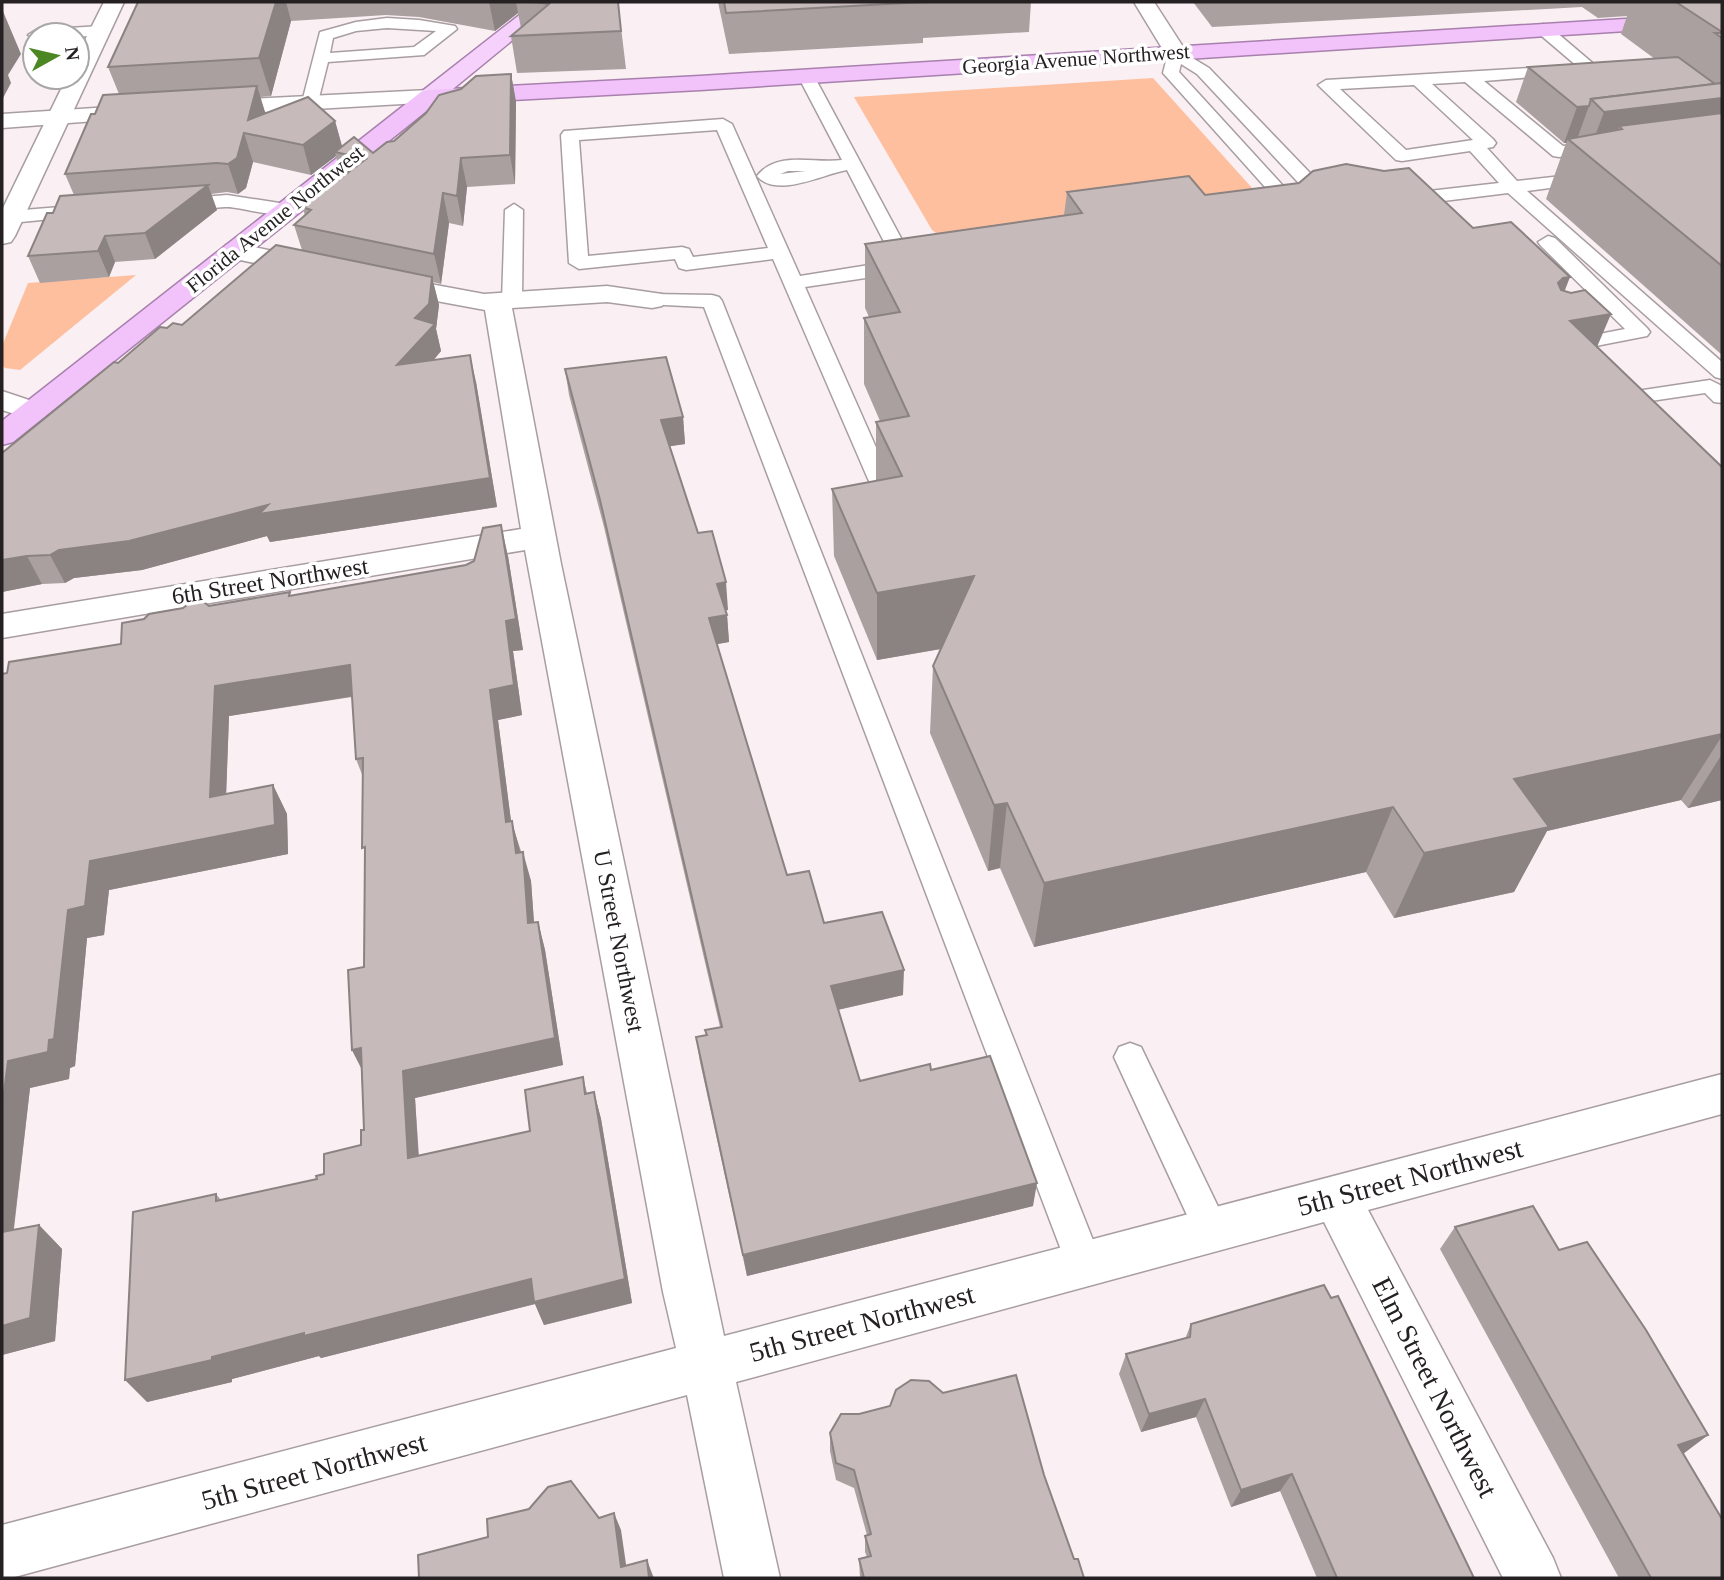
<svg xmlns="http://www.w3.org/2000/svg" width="1724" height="1580" viewBox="0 0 1724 1580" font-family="'Times New Roman',serif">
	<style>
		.green { fill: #febf9e }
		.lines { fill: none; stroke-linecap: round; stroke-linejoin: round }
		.service-casing { stroke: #a89ea2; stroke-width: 3 }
		.minor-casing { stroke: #a89ea2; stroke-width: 3 }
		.tertiary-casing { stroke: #a89ea2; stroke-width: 3 }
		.secondary-casing { stroke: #a89ea2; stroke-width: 3 }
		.primary-casing { stroke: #a880ad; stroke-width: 3 }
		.trunk-casing { stroke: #a880ad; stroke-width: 3 }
		.service { fill: #fff; fill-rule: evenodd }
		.minor { fill: #fff; fill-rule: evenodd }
		.tertiary { fill: #fff; fill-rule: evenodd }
		.secondary { fill: #fff; fill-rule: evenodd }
		.primary { fill: #f5d1fb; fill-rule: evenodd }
		.trunk { fill: #f2c2fa; fill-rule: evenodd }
		.wall { fill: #aaa0a0 }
		.shaded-wall { fill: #8b8282 }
		.building { fill: #c6baba; stroke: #8b8282; stroke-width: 2 }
		.labels { text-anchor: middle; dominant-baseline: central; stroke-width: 7; stroke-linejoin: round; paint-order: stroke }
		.far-street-label { font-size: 21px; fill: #252123; stroke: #fff }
		.street-label { font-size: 24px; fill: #252123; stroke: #fff }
		.near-street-label { font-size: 28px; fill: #252123; stroke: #fff }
	</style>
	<rect width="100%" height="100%" fill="#faeff3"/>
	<g class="green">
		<polygon points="1153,78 1253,189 941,237 932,230 854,97"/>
		<polygon points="136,275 20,370 5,368 2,365 2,346 28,283"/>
	</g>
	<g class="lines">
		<g class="service-casing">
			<g id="service">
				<path d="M 387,18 L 419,20 L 455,26 L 457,29 L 424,55 L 328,62 L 318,102 L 310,107 L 304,106 L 302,102 L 320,32 L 356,22 ZM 387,28 L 436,31 L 414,47 L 330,53 L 333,38 L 356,31 Z"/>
				<polygon points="1543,24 1549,26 1596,66 1598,69 1596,72 1584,72 1537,32 1535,29"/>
				<polygon points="101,26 109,31 107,34 77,37 77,35 35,35 35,39 28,35 36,30"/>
				<polygon points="1176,48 1209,68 1337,201 1339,205 1337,209 1323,209 1197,74 1181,64 1179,72 1307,212 1298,218 1291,216 1163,73 1168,53"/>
				<path d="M 1565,66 L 1573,71 L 1571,74 L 1484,81 L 1563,146 L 1602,142 L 1608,143 L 1611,147 L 1608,151 L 1559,157 L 1553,156 L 1465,82 L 1432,84 L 1493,139 L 1496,143 L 1493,147 L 1487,148 L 1517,181 L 1588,173 L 1594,174 L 1597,178 L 1594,182 L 1588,183 L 1527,191 L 1722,362 L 1722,379 L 1715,377 L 1508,193 L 1403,206 L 1397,204 L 1394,200 L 1403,194 L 1499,183 L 1470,151 L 1402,161 L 1396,160 L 1318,85 L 1326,80 ZM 1414,85 L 1473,140 L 1406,150 L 1340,89 Z"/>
				<path d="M 806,71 L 814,76 L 916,266 L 906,272 L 805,287 L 890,479 L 887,484 L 871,484 L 868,479 L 773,259 L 686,270 L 679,268 L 675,259 L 579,269 L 569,263 L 561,135 L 564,131 L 723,119 L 732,124 L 800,276 L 894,261 L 847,170 C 823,174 777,199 757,176 C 777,150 814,164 842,160 L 798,76 ZM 717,130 L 768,248 L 693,257 L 689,249 L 682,247 L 588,256 L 579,140 ZM 788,171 L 806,171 L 780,174 Z"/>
				<path d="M 227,195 L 286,204 L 295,210 C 285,222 243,207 227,207 C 211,206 179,218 169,205 L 178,199 Z"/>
				<polygon points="514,204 523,210 522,301 519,305 505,305 502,301 505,210"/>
				<polygon points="85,205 92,207 94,211 92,215 11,223 2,217 11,211"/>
				<polygon points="1548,236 1555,238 1647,328 1650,332 1647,336 1565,352 1558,350 1555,346 1558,342 1625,329 1541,246 1538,242"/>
				<polygon points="652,294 712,295 719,297 722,301 1102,1263 1097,1275 1084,1280 1071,1275 1066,1263 704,307 645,304 642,300 645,296"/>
				<polygon points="1710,380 1722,386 1722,403 1714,402 1705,393 1610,407 1602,406 1599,401 1602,396 1610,395"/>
				<polygon points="1130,1043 1141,1047 1223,1217 1229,1229 1223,1241 1211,1246 1199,1241 1114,1057 1119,1047"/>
			</g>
		</g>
		<g class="minor-casing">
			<g id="minor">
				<polygon points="1134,2 1154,2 1187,53 1184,58 1168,58"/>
				<polygon points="235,243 320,261 324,267 320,273 311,275 226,257 222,251 226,245"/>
				<polygon points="387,276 484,294 607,286 662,294 666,300 662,306 652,308 607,302 512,308 561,564 724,1336 1722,1074 1722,1114 1368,1210 1553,1558 1561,1578 1503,1578 1324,1222 736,1382 780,1578 724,1578 687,1395 11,1578 2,1578 2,1525 676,1348 663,1292 525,550 2,638 2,614 521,529 485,310 377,290 373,284 377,278"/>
			</g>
		</g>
		<g class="tertiary-casing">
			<g id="tertiary">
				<polygon points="104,2 124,2 15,236 11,242 2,244 2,210 67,77 77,77 77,56"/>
				<polygon points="2,391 44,405 48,411 44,417 33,420 2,410"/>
			</g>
		</g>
		<g class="secondary-casing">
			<g id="secondary">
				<polygon points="429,90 437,92 440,97 437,102 211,115 203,113 199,108 203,103 211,101"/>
				<polygon points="141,105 149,107 153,112 149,117 2,128 2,114"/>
			</g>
		</g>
		<g class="primary-casing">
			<polygon id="primary" points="536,2 559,2 437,102 421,102 418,97 421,92"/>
		</g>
		<g class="trunk-casing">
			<polygon id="trunk" points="1722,13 1722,25 700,90 435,104 13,442 2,445 2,421 421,92 429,90 700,76"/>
		</g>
		<use href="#service" class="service"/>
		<use href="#minor" class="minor"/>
		<use href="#tertiary" class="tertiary"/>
		<use href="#secondary" class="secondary"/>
		<use href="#primary" class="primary"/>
		<use href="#trunk" class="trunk"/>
	</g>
	<g class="wall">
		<polygon points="138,2 618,2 626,69 517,73 511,36 521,28 518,13 495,31 419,17 386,15 291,21 271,96 260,97 265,113 335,121 342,146 373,153 511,74 516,102 515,184 467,187 463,226 449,223 441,284 433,282 439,305 436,329 441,351 434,360 476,382 497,507 270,542 267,536 142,570 74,578 65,583 42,584 2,592 118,363 167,328 182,325 302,250 294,225 305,215 302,207 341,177 336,156 311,175 253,162 246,188 238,194 227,192 211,194 217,210 155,259 115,262 109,277 40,283 28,256 74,195 65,174 95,114 119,94 108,67"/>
		<polygon points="718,2 1031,2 1029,32 923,38 923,43 729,54"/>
		<polygon points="1193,2 1722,2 1722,355 1546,199 1566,143 1564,143 1516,102 1528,67 1655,59 1621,34 1627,16 1598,18 1582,7 1212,27"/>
		<polygon points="1067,192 1205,195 1473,228 1565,291 1597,347 1722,467 1722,800 1688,808 1681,800 1547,831 1514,892 1394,918 1366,872 1034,947 1000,868 988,871 930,733 933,666 941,649 877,660 834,556 832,489 876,481 876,422 880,421 864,384 864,318 869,317 865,308 865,244 1064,215"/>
		<polygon points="565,369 683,417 685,444 670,446 698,533 728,610 725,610 727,615 729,642 717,644 787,875 824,923 903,995 838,1010 860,1081 931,1070 1033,1206 747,1276 700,1062 696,1037 706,1035 705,1030 720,1027 604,527 569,395"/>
		<polygon points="508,556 523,650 513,651 522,715 498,720 511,821 531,881 534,922 538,922 545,950 563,1065 415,1098 419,1156 530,1131 583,1077 587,1093 594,1092 601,1119 632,1303 544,1325 535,1304 321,1358 319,1356 232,1379 232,1382 147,1402 216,1194 221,1200 317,1179 324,1174 361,1145 364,1130 361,1068 352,1050 364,967 365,855 363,777 356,759 352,697 229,716 226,794 273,785 287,814 288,854 109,890 104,935 87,938 75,1066 70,1068 69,1079 30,1088 14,1229 39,1225 62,1249 55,1341 2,1355 2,674 121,644 209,606 291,596 466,565"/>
		<polygon points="1455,1227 1559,1250 1708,1435 1683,1454 1722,1578 1619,1578 1440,1249"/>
		<polygon points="1191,1324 1474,1578 1317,1578 1280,1491 1231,1507 1196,1417 1141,1432 1119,1374 1126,1354 1185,1339"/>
		<polygon points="830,1433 1044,1475 1074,1559 1084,1578 860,1578 859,1559 867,1557 865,1552 865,1536 867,1535 854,1488 836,1480 830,1451"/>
	</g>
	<g class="shaded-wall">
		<polygon points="276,2 286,2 291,21 271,96 259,58"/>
		<polygon points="489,2 516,2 518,13 495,31"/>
		<polygon points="2,9 21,54 8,75 11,83 2,100"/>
		<polygon points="511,74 516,102 515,184 510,155"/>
		<polygon points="257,86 266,115 248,120"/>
		<polygon points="1722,98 1722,153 1622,129 1619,126 1603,168 1588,155 1604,112"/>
		<polygon points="1589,106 1576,142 1568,139 1566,143 1564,143 1577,107"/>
		<polygon points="335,121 343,150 335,152 336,156 311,175 303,145"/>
		<polygon points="244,133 253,162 246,188 238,194 228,164"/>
		<polygon points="461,158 467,187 463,226 457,196"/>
		<polygon points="208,185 217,210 155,259 145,233"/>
		<polygon points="443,193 449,223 441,284 434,254"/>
		<polygon points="105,236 115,262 109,277 98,251"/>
		<polygon points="432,277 439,305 436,329 441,351 404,393 397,365 415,318"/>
		<polygon points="1570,277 1545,342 1558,283 1563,278"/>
		<polygon points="1611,314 1583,380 1570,321"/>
		<polygon points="470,355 476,382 497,507 270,542 267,536 142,570 74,578 65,583 50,555"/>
		<polygon points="683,417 685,444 665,447 661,420"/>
		<polygon points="501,525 508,556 523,650 513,651 522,715 498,720 515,852 506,822 490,690 506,621"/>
		<polygon points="27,556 42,584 2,592 2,560"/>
		<polygon points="974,576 969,644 877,660 877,593"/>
		<polygon points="726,582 728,610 719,611 717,584"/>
		<polygon points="727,615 729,642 712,645 709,618"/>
		<polygon points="350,665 361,695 229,716 225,826 210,797 215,686"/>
		<polygon points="1722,734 1722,736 1681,800 1547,831 1514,892 1394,918 1424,853 1514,779"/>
		<polygon points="1722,754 1722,800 1688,808"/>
		<polygon points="273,785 287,814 288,854 109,890 104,935 87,938 75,1066 70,1068 69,1079 30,1088 10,1259 2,1251 2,1108 8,1061 49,1040 68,910 90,861"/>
		<polygon points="1007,803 1000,868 988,871 994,805"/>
		<polygon points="1393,807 1366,872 1034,947 1044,883"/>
		<polygon points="512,821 520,851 524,882 516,853"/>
		<polygon points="523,852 531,881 536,952 528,923"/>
		<polygon points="538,922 545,950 563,1065 415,1098 420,1184 408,1158 403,1071"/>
		<polygon points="904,970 903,995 832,1011 831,986"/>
		<polygon points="361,1048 366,1077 352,1050"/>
		<polygon points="594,1092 601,1119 632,1303 544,1325 535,1304 321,1358 319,1356 232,1379 232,1382 147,1402 125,1380"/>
		<polygon points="1037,1183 1033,1206 747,1276 743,1255"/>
		<polygon points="39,1225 62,1249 55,1341 2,1355 2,1326"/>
		<polygon points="1205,1399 1196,1417 1141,1432 1149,1414"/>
		<polygon points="1708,1435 1684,1453 1655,1463 1678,1445"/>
		<polygon points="1292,1474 1280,1491 1231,1507 1241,1490"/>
		<polygon points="614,1513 621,1530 628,1578 621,1567"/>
		<polygon points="647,1560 653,1576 654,1578 649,1578"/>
	</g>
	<g class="building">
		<polygon points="138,2 276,2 259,58 108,67"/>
		<polygon points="533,2 618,2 621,31 511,36 549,4"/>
		<polygon points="724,2 924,2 726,13"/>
		<polygon points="1676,2 1722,2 1722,32"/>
		<polygon points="1715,33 1722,33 1722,38"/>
		<polygon points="1678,57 1715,84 1591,99 1589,106 1577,107 1528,67"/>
		<polygon points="511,74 510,155 461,158 457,196 443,193 434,254 294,225 311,210 302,207 366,159 335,152 354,137 373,153 387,142 394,141 426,113 439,95 461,89 476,76"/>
		<polygon points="1722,83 1722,98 1604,112 1591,99"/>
		<polygon points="257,86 248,120 308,97 335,121 303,145 244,133 237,158 228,164 217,163 65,174 91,114 95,114 103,95"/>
		<polygon points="1722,113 1722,266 1568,139 1622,129 1619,126"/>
		<polygon points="1346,164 1384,171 1409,168 1473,228 1511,222 1570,277 1563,278 1558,283 1561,290 1571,293 1585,290 1611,314 1570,321 1722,467 1722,734 1514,779 1549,827 1424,853 1393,807 1044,883 1007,803 994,805 933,666 974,576 877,593 832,489 902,476 876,422 909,416 864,318 900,312 865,244 1082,213 1067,192 1189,176 1205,195 1299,183 1313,171"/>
		<polygon points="208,185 145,233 105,236 98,251 28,256 47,213 53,213 60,196"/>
		<polygon points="276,245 432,277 429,304 415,318 435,324 397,365 470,355 490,478 259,514 268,505 129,541 59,550 50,555 27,556 2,560 2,453 114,362 118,363 160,327 167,328 173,323 182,325"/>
		<polygon points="666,357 683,417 661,420 698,533 712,531 726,582 717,584 727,615 709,618 787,875 809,871 824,923 882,912 904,970 831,986 860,1081 930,1064 931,1070 990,1056 1037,1183 743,1255 696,1037 707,1035 705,1030 722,1027 600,500 565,369"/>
		<polygon points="501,525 516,619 506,621 514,685 490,690 506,822 512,821 516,853 523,852 528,923 538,922 555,1038 403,1071 408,1158 530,1131 525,1090 583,1077 585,1094 594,1092 625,1279 534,1302 531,1279 304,1336 304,1333 212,1357 212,1360 125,1380 133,1212 216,1194 216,1201 317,1179 316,1176 324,1174 324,1154 361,1145 361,1130 364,1130 361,1048 352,1050 348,970 364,967 365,847 362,848 363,758 356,759 350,665 215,686 210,797 273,785 275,825 90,861 85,906 68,910 54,1039 49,1040 48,1052 8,1061 2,1108 2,674 7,673 9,662 121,644 122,623 144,619 149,614 183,608 197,597 209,606 290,592 289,596 466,565 474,561 483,528"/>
		<polygon points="1533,1206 1559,1250 1587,1242 1646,1330 1708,1435 1678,1445 1722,1519 1722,1578 1651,1578 1455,1227"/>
		<polygon points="39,1225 30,1318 2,1326 2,1232"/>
		<polygon points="1324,1285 1331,1298 1338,1296 1474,1578 1337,1578 1292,1474 1241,1490 1205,1399 1149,1414 1126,1354 1190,1337 1191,1324"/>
		<polygon points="1016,1375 1044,1475 1074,1559 1078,1559 1084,1578 864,1578 859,1559 871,1556 865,1536 871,1534 854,1470 836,1463 830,1433 841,1414 859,1414 890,1406 896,1390 911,1380 929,1381 943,1393"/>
		<polygon points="571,1481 599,1518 614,1513 621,1567 647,1560 649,1578 419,1578 418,1555 488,1537 487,1519 529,1509 548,1487"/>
	</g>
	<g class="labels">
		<g class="far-street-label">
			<text transform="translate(1076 59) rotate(-4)">Georgia Avenue Northwest</text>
			<text transform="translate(275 219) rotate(-39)">Florida Avenue Northwest</text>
		</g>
		<g class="street-label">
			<text transform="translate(270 581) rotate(-9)">6th Street Northwest</text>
			<text transform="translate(619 941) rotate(79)">U Street Northwest</text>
		</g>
		<g class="near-street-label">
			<text transform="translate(1410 1177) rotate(-15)">5th Street Northwest</text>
			<text transform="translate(862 1323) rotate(-15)">5th Street Northwest</text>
			<text transform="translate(1435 1387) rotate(63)">Elm Street Northwest</text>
			<text transform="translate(314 1471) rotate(-15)">5th Street Northwest</text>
		</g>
	</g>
	<rect width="1724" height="1580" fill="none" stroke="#252123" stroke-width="7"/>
	<g transform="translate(56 56) rotate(82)"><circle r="33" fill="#ffffff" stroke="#a8a6a7" stroke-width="2"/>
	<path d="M0-5L12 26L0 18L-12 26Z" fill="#4c8724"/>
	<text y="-10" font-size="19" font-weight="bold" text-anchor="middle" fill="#252123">N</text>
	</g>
</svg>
